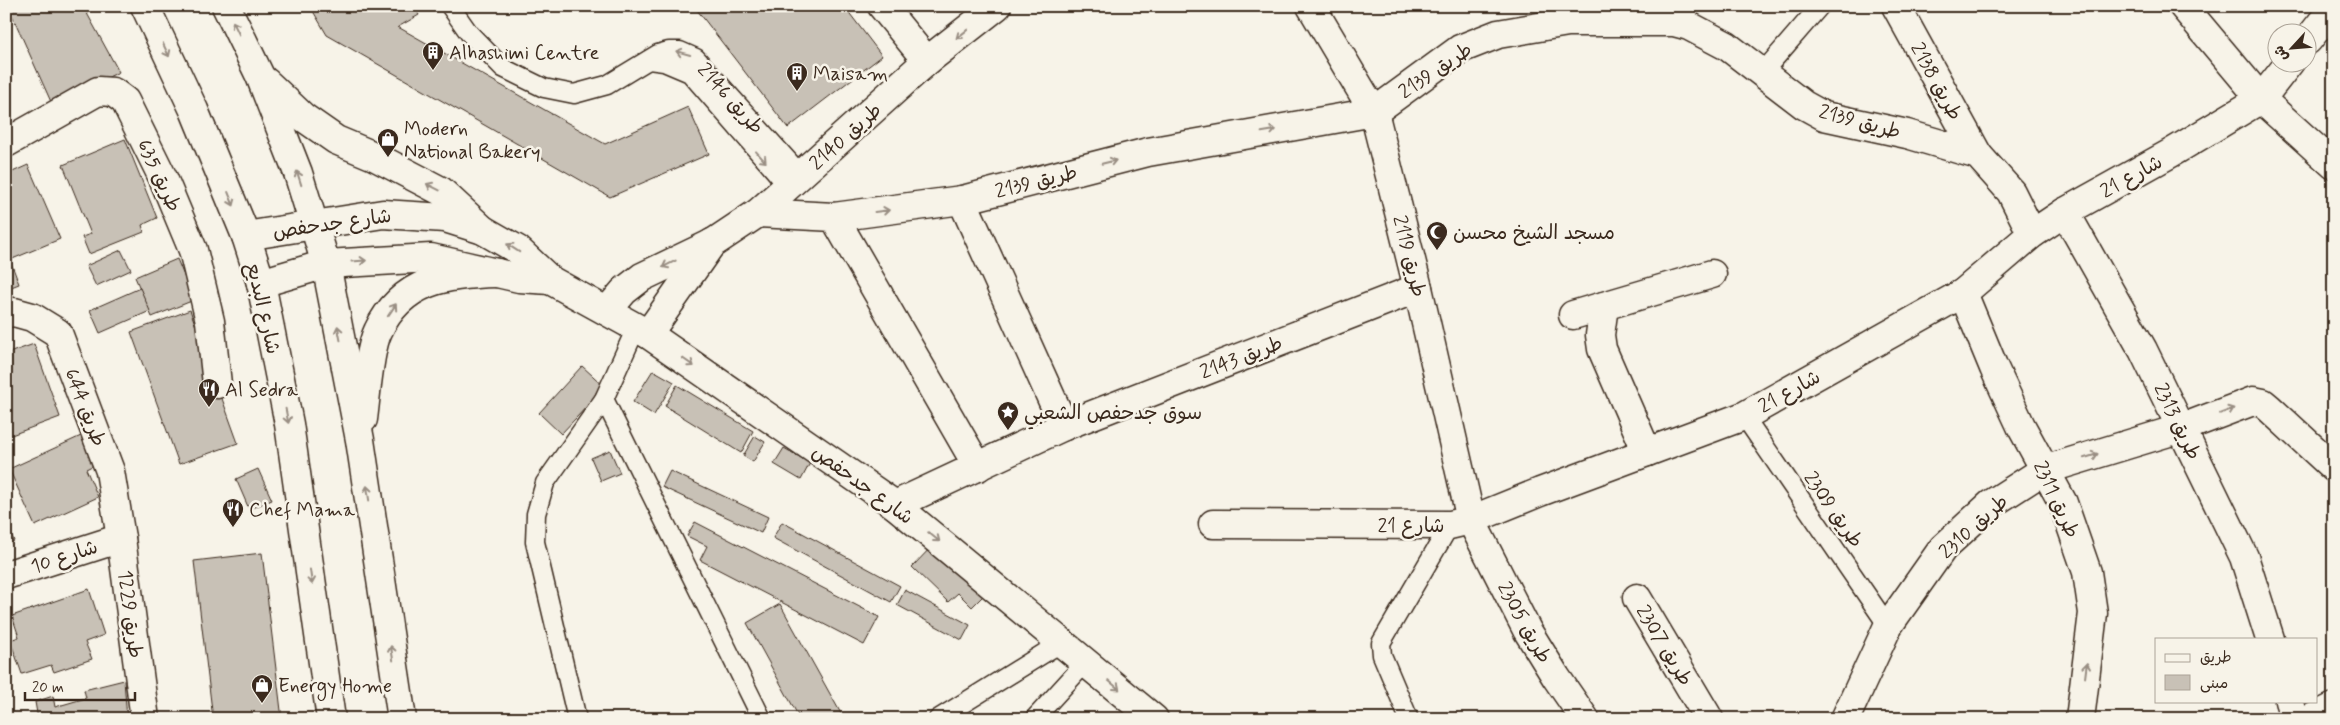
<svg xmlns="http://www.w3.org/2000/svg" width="2340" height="725" font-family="Mynerve,'Playpen Sans Arabic',sans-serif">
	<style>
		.building { fill: #c8c1b6; stroke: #3b2a1e }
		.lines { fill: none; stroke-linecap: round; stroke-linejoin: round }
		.lane-casing { stroke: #3b2a1e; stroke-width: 21 }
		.street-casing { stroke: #3b2a1e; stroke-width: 31 }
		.secondary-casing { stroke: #3b2a1e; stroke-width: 31 }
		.primary-casing { stroke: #3b2a1e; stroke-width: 31 }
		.lane { stroke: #f7f3e8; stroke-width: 18 }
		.street { stroke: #f7f3e8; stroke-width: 28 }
		.secondary { stroke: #f7f3e8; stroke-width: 28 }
		.primary { stroke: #f7f3e8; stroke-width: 28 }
		.oneway { stroke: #998e83 }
		.labels { text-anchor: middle; stroke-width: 5; stroke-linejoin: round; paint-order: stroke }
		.poi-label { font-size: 20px; fill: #3b2a1e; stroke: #f7f3e8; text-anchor: start }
		.street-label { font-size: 20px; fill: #3b2a1e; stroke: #f7f3e8 }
	</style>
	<rect width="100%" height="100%" fill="#f7f3e8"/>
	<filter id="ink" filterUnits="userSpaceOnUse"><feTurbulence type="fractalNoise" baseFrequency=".02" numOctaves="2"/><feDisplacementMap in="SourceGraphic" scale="10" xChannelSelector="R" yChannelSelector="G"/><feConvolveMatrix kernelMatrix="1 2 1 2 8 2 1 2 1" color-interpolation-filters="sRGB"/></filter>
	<g filter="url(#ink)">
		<g class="building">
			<polygon points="8,6 83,6 119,72 52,104"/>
			<polygon points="310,6 414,6 419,15 398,27 605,144 688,107 709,154 610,197 327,35"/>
			<polygon points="694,6 844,6 882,56 788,128"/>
			<polygon points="125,139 157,218 142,225 144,232 89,254 82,237 91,234 63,165"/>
			<polygon points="28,165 60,239 10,260 19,284 6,289 6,175"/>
			<polygon points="121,250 131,270 96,286 86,266"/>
			<polygon points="177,259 194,300 152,317 135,277"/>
			<polygon points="140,288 150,311 100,333 90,310"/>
			<polygon points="190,310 238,443 179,464 131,332"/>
			<polygon points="34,344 60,417 6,437 6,354"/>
			<polygon points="582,366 605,387 561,434 539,413"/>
			<polygon points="653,370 674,382 654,415 633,402"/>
			<polygon points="677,385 753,431 741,453 665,406"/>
			<polygon points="81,436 94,465 86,469 98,497 35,526 9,469"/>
			<polygon points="755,436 765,442 753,462 743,456"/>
			<polygon points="784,448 810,463 801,480 774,464"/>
			<polygon points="610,450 620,473 601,481 591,458"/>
			<polygon points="258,469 272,500 249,509 236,479"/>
			<polygon points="670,471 768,517 761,533 662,487"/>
			<polygon points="6,522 14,541 6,545"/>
			<polygon points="695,522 879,617 864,645 700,560 707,546 687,536"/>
			<polygon points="782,522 900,586 891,602 773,538"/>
			<polygon points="934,544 986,593 972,607 958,593 948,602 912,567"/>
			<polygon points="262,553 282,719 213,719 194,561"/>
			<polygon points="89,589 104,635 85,642 92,659 54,672 51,665 22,674 10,640 19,637 12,616"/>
			<polygon points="905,590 970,625 962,640 897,605"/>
			<polygon points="780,604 844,719 800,719 747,623"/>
			<polygon points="124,680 127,719 38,719 35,702 53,696 55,707 86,698 84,690"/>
		</g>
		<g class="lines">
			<g class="lane-casing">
				<g id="lane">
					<polyline points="450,6 469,33 503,68 544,88 574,94 607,85 658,54 669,51 680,51 696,58 801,175"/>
					<polyline points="1674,22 1692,6"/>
					<polyline points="649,60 664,62 690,73 788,186"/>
					<polyline points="1763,72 1820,6"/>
					<polyline points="604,399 762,719"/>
					<polyline points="1744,416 1888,626"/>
					<polyline points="577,719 535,542 536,514 545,483 604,399 636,328"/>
					<polyline points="938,719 1062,642"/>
					<polyline points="1034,719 1087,661"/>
					<polyline points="1409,719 1382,655 1381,643 1450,525"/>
				</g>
			</g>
			<g class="street-casing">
				<g id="street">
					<polyline points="882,6 927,61"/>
					<polyline points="1311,6 1374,112 1418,288 1471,520 1527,630 1556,677 1585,719"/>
					<polyline points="1896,6 1978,155"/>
					<polyline points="2183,6 2261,99 2334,165"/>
					<polyline points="2308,40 2334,7"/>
					<polyline points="6,143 98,91 113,92 125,101 163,178 193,250 210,321 217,384"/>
					<polyline points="962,200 1064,426"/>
					<polyline points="2065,212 2143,350 2244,557 2270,639"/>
					<polyline points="758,213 834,217 978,467"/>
					<polyline points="834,217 962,200 1148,152 1374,112 1460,49 1498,34 1568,22 1674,22 1689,26 1727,46 1804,105 1824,116 1907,134 1978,155 2011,192 2032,234"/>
					<polyline points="1963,293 1994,368 2021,426 2063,503 2087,572 2093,613 2080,719"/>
					<polyline points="1604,306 1600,335 1602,349 1647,452"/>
					<polyline points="607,311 624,291 642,277 713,243 758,213 927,61 997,6"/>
					<polyline points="6,313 14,312 32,317 58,333 110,471 121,538 145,719"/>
					<polyline points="1573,315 1712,274"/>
					<polyline points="648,334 712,243"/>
					<polyline points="895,505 1064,426 1418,288"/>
					<polyline points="1213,524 1450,525 1471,520 1540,492 1744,416 1963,293 2032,234 2065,212 2171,153 2261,99 2290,62"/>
					<polyline points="6,575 121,538"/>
					<polyline points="1637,598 1709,719"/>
					<polyline points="2289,701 2295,719"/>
					<polyline points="1845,719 1888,626 1943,548 1991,504 2044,470 2182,428 2253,401 2263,403 2269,408 2334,468"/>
					<polyline points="2310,719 2334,707"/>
				</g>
			</g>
			<g class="secondary-casing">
				<g id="secondary">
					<polyline points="246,236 383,214 445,218 483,230 518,250 550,280 648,334 895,505 1154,719"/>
					<polyline points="261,283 326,264 431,258 519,278 550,280"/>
				</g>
			</g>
			<g class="primary-casing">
				<g id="primary">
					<polyline points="145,6 194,110 246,236 261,283 289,424 331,719"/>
					<polyline points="226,6 260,76 298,173 326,264 360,440 402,719"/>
					<polyline points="266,82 303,117 336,140 374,156 441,191 483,230"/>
					<path d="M363 419C366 397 369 349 378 331 402 280 447 274 497 273"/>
				</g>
			</g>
			<use href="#lane" class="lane"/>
			<use href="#street" class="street"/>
			<use href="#secondary" class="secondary"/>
			<use href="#primary" class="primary"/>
		</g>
		<defs><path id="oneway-shaft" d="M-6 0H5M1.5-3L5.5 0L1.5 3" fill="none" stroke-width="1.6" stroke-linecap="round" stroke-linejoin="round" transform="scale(1.25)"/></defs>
		<g class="oneway">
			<use href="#oneway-shaft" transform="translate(236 28) rotate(-116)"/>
			<use href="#oneway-shaft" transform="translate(962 34) rotate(142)"/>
			<use href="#oneway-shaft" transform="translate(166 50) rotate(65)"/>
			<use href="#oneway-shaft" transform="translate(683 53) rotate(-165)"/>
			<use href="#oneway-shaft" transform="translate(1269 131) rotate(-10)"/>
			<use href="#oneway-shaft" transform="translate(761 157) rotate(48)"/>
			<use href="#oneway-shaft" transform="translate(1109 162) rotate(-14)"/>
			<use href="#oneway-shaft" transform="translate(299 178) rotate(-108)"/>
			<use href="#oneway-shaft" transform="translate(433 187) rotate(-153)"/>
			<use href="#oneway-shaft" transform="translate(231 199) rotate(68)"/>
			<use href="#oneway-shaft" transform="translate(882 211) rotate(-7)"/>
			<use href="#oneway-shaft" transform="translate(513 248) rotate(-147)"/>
			<use href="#oneway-shaft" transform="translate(359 261) rotate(-4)"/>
			<use href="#oneway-shaft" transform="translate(669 264) rotate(153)"/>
			<use href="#oneway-shaft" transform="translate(392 310) rotate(-56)"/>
			<use href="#oneway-shaft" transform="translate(339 333) rotate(-101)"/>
			<use href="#oneway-shaft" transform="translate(688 362) rotate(35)"/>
			<use href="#oneway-shaft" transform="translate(2227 411) rotate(-21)"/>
			<use href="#oneway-shaft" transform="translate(287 416) rotate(79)"/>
			<use href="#oneway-shaft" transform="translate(2091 456) rotate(-17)"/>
			<use href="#oneway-shaft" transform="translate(368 493) rotate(-99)"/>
			<use href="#oneway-shaft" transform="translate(934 537) rotate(39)"/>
			<use href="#oneway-shaft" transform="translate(311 577) rotate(82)"/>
			<use href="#oneway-shaft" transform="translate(392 653) rotate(-99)"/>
			<use href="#oneway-shaft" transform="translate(2086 670) rotate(-83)"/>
			<use href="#oneway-shaft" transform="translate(1114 685) rotate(40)"/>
		</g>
	</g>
	<defs>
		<g id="building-pin" transform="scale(1.125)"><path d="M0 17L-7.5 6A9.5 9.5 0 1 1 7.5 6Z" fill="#3b2a1e" stroke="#f7f3e8"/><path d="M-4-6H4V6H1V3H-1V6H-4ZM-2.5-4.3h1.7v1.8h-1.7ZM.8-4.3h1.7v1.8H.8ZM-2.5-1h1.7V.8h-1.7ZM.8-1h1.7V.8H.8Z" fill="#fff"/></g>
		<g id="shop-pin" transform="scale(1.125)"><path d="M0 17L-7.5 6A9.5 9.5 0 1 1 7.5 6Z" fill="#3b2a1e" stroke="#f7f3e8"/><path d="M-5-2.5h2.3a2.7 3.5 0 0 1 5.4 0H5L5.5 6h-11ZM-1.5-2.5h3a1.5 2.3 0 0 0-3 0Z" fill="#fff"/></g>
		<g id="mosque-pin" transform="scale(1.125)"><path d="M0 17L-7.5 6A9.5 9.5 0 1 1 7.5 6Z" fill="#3b2a1e" stroke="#f7f3e8"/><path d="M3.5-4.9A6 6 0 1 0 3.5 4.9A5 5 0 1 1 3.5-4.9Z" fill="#fff"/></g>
		<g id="restaurant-pin" transform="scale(1.125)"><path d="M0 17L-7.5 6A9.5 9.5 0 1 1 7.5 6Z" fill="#3b2a1e" stroke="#f7f3e8"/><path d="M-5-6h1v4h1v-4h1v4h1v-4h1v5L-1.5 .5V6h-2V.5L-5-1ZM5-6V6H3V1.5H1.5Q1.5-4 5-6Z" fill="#fff"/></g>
		<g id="sight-pin" transform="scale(1.125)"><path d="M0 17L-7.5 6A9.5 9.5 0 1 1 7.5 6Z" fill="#3b2a1e" stroke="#f7f3e8"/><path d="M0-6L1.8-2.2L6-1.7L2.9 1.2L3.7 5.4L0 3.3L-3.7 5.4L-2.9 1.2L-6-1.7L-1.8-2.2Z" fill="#fff"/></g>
	</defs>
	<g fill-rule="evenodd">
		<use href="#building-pin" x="433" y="52"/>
		<use href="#building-pin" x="797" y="73"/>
		<use href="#shop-pin" x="388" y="139"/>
		<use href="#mosque-pin" x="1437" y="232"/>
		<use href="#restaurant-pin" x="209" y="389"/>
		<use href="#sight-pin" x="1008" y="412"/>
		<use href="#restaurant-pin" x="233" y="509"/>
		<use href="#shop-pin" x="262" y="685"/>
	</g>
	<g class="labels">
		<g class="poi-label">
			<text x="449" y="59">Alhashimi Centre</text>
			<text x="813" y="80">Maisam</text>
			<text x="404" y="135">Modern<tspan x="404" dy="23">National Bakery</tspan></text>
			<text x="1453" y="239">مسجد الشيخ محسن</text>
			<text x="225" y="396">Al Sedra</text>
			<text x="1024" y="419">سوق جدحفص الشعبي</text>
			<text x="249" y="516">Chef Mama</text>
			<text x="278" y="692">Energy Home</text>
		</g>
		<g class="street-label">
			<text transform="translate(1435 70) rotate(-34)" y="7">طريق 2139</text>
			<text transform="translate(1937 81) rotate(61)" y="7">طريق 2138</text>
			<text transform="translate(731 98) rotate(48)" y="7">طريق 2146</text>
			<text transform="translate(1860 121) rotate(15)" y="7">طريق 2139</text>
			<text transform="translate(845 136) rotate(-42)" y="7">طريق 2140</text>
			<text transform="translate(160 175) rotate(65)" y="7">طريق 635</text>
			<text transform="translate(2131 176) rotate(-29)" y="7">شارع 21</text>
			<text transform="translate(1036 181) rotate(-14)" y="7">طريق 2139</text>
			<text transform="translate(332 223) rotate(-8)" y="7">شارع جدحفص</text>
			<text transform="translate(1410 256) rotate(76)" y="7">طريق 2119</text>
			<text transform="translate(264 308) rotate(77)" y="7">شارع البديع</text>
			<text transform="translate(1241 357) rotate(-21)" y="7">طريق 2143</text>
			<text transform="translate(1789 391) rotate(-29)" y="7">شارع 21</text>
			<text transform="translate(86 407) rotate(69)" y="7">طريق 644</text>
			<text transform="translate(2178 421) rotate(64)" y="7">طريق 2313</text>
			<text transform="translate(863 484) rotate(36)" y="7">شارع جدحفص</text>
			<text transform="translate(2057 499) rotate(65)" y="7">طريق 2311</text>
			<text transform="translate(1834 509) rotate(55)" y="7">طريق 2309</text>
			<text x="1411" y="532">شارع 21</text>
			<text transform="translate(1973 526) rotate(-42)" y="7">طريق 2310</text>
			<text transform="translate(64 556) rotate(-18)" y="7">شارع 10</text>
			<text transform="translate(131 614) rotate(83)" y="7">طريق 1229</text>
			<text transform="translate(1525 622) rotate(61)" y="7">طريق 2305</text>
			<text transform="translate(1665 645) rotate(59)" y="7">طريق 2307</text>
		</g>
	</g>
	<rect width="2340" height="725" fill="none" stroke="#f7f3e8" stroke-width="25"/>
	<rect x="12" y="12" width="2315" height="700" fill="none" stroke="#3b2a1e" stroke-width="2" filter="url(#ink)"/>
	<rect x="2155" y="638" width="162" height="65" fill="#f7f3e8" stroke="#aca397"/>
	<rect x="2165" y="654" width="25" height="8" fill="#f7f3e8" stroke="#aca397"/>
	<text x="2200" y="662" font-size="15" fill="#3b2a1e">طريق</text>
	<rect x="2165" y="675" width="25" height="15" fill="#c8c1b6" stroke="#aca397"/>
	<text x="2200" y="688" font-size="15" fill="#3b2a1e">مبنى</text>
	<g transform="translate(2292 48) rotate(244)"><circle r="24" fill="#f7f3e8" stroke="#aca397"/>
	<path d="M0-4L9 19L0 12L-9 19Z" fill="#3b2a1e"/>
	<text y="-8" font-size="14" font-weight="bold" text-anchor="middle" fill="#3b2a1e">ش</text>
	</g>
	<path d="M25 692v8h110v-8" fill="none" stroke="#3b2a1e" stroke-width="2.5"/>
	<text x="32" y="692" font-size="15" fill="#3b2a1e" stroke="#f7f3e8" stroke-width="4" paint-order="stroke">20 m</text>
</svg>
